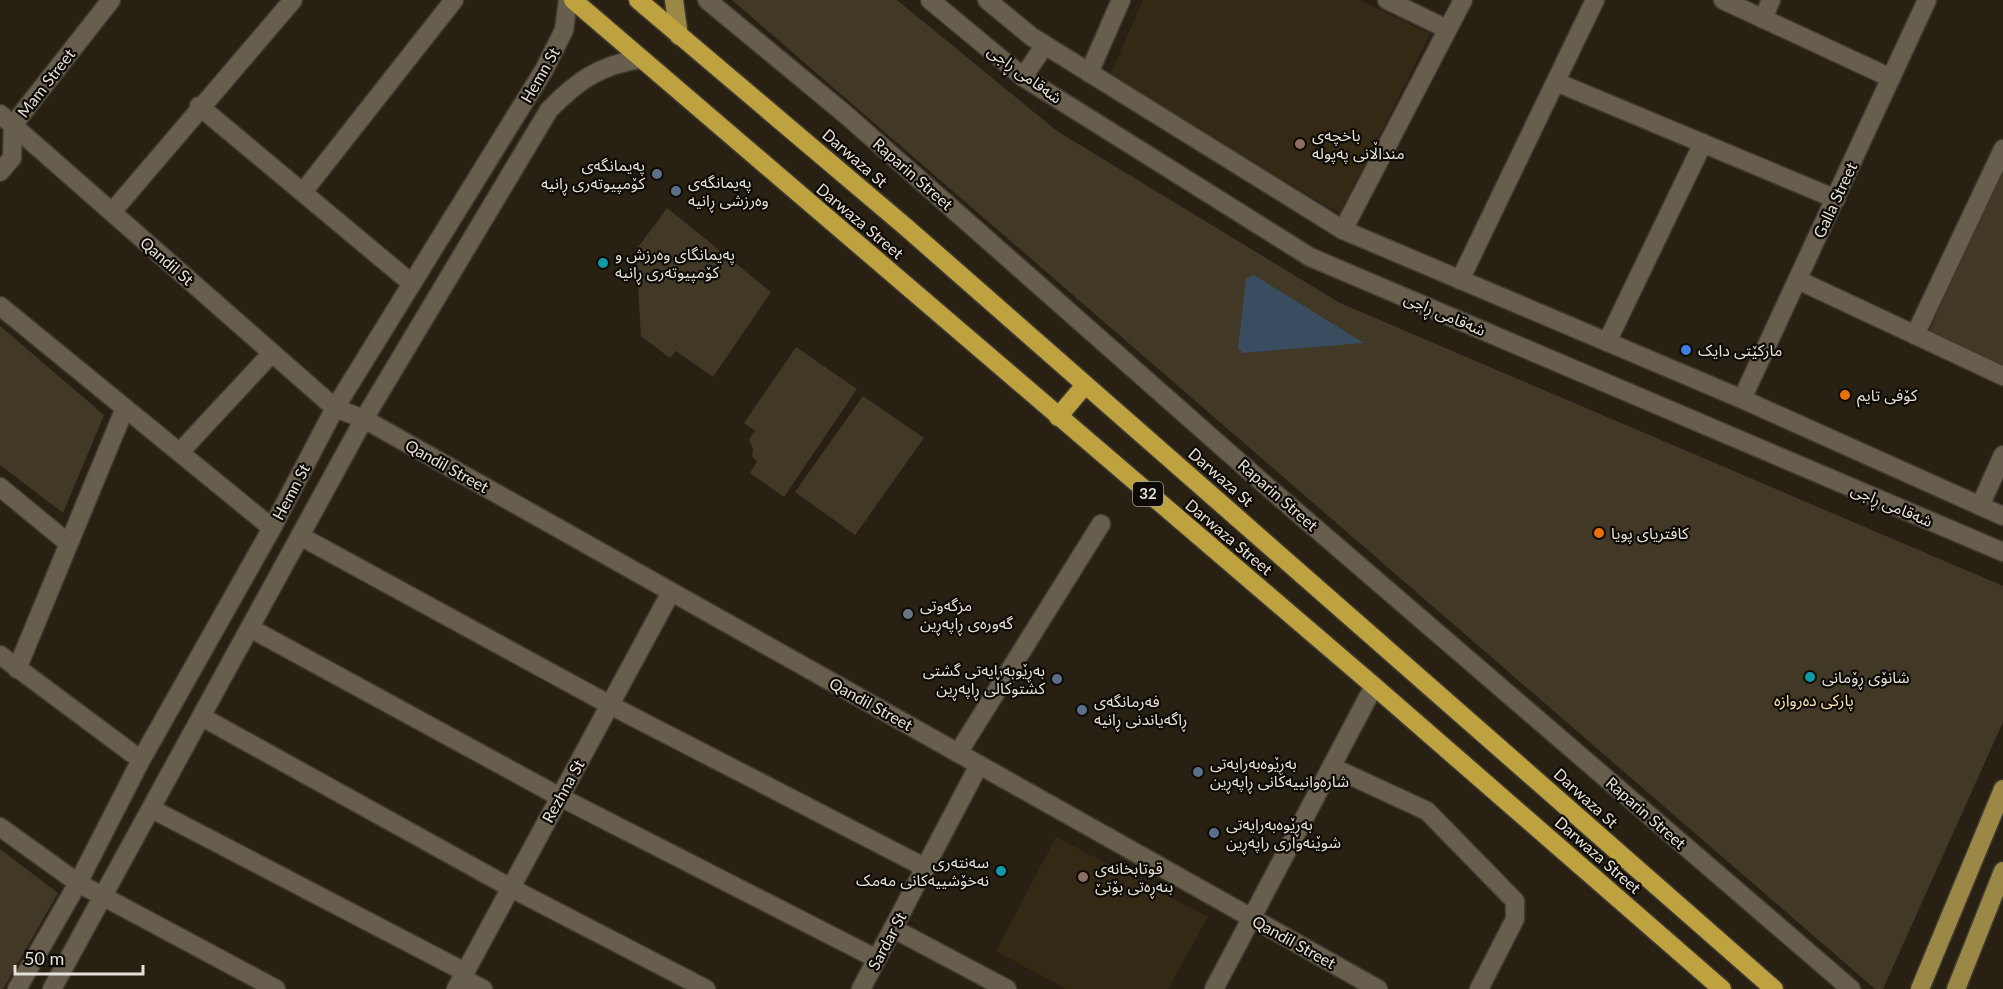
<svg xmlns="http://www.w3.org/2000/svg" width="2003" height="989" font-family="Lato,'Noto Sans Arabic',sans-serif">
	<style>
		.built { fill: #332914 }
		.green { fill: #413826 }
		.water { fill: #394c60 }
		.lines { fill: none; stroke-linecap: round; stroke-linejoin: round }
		.minor-casing { stroke: #403a30; stroke-width: 21 }
		.major-casing { stroke: #403a30; stroke-width: 21 }
		.highway-casing { stroke: #403a30; stroke-width: 21 }
		.minor { stroke: #675e4e; stroke-width: 18 }
		.major { stroke: #9b8746; stroke-width: 18 }
		.highway { stroke: #bea240; stroke-width: 18 }
		.education-dot { fill: #8d6e63; stroke: #0e0b06; stroke-width: 2 }
		.service-dot { fill: #5c6f8a; stroke: #0e0b06; stroke-width: 2 }
		.culture-dot { fill: #0f9aa8; stroke: #0e0b06; stroke-width: 2 }
		.shop-dot { fill: #3f7fe0; stroke: #0e0b06; stroke-width: 2 }
		.food-dot { fill: #e8710a; stroke: #0e0b06; stroke-width: 2 }
		.worship-dot { fill: #6b7280; stroke: #0e0b06; stroke-width: 2 }
		.labels { text-anchor: middle; stroke-width: 4.5; stroke-linejoin: round; paint-order: stroke }
		.shield { fill: #0e0b06; stroke: #a4a098; stroke-width: 1.5 }
		.shield-label { font-size: 15px; font-weight: bold; fill: #e5e0d7 }
		.street-label { font-size: 16px; fill: #e5e0d7; stroke: #0e0b06 }
		.poi-label { font-size: 16px; fill: #e5e0d7; stroke: #0e0b06; text-anchor: start }
		.park-label { font-size: 16px; fill: #fae1ae; stroke: #0e0b06 }
	</style>
	<rect width="100%" height="100%" fill="#282113"/>
	<g class="built">
		<polygon points="1143,0 1360,0 1430,34 1340,214 1110,75"/>
		<polygon points="1056,837 1208,917 1168,989 1066,989 996,951"/>
	</g>
	<g class="green">
		<polygon points="732,0 897,0 1057,131 1340,303 2003,586 2003,722 1883,989 1875,989"/>
		<polygon points="2003,163 2003,367 1929,332"/>
		<polygon points="667,208 771,292 713,377 676,351 670,358 641,336 636,250"/>
		<polygon points="0,326 104,415 63,513 0,465"/>
		<polygon points="796,347 857,389 784,497 750,473 757,462 752,456 753,449 749,439 755,431 744,423"/>
		<polygon points="863,396 924,438 855,535 795,492"/>
		<polygon points="0,849 58,893 3,989 0,989"/>
	</g>
	<polygon class="water" points="1254,275 1364,343 1243,353 1238,348 1246,279"/>
	<g class="lines">
		<g class="minor-casing">
			<g id="minor">
				<polyline points="707,0 845,114 1263,483 1851,989"/>
				<polyline points="930,0 1023,77 1310,257 2003,552"/>
				<polyline points="987,0 1032,37 1343,230 1742,399 2003,516"/>
				<polyline points="1387,0 1447,29"/>
				<polyline points="1723,0 1891,78"/>
				<polyline points="1763,19 1771,0"/>
				<polyline points="1089,73 1121,0"/>
				<polyline points="1023,77 1045,45"/>
				<polyline points="1556,82 1836,199"/>
				<polyline points="199,106 410,282"/>
				<polyline points="0,114 335,408 364,419 1378,989"/>
				<polyline points="0,172 12,158 13,125 111,0"/>
				<polyline points="303,192 454,0"/>
				<polyline points="112,212 293,0"/>
				<polyline points="1343,230 1463,0"/>
				<polyline points="1460,280 1595,0"/>
				<polyline points="1798,280 2003,376"/>
				<polyline points="0,306 272,528"/>
				<polyline points="1915,335 2003,149"/>
				<polyline points="1607,342 1703,143"/>
				<polyline points="1742,399 1927,0"/>
				<polyline points="180,452 272,353"/>
				<polyline points="0,487 68,543"/>
				<polyline points="1980,506 2003,455"/>
				<polyline points="300,536 610,705 926,868"/>
				<polyline points="250,628 560,797 877,959"/>
				<polyline points="0,655 141,760"/>
				<polyline points="17,669 125,408"/>
				<polyline points="202,717 511,888 706,989"/>
				<polyline points="958,753 1101,524"/>
				<polyline points="1332,767 1427,811 1515,901 1515,919 1479,989"/>
				<polyline points="152,809 465,972"/>
				<polyline points="0,827 78,883 276,989"/>
				<polyline points="894,929 1007,989"/>
				<polyline points="462,978 483,989"/>
				<polyline points="17,989 78,883 141,760 272,528 335,408 544,70 564,30 568,0"/>
				<path d="M52 989 364 419 549 110C577 81 600 65 640 59"/>
				<polyline points="456,989 671,592"/>
				<polyline points="861,989 979,765"/>
				<polyline points="1214,989 1374,686"/>
			</g>
		</g>
		<g class="major-casing">
			<g id="major">
				<polyline points="674,0 679,36"/>
				<polyline points="1920,989 2003,789"/>
				<polyline points="1956,989 2003,871"/>
			</g>
		</g>
		<g class="highway-casing">
			<g id="highway">
				<polyline points="573,0 1374,686 1722,989"/>
				<polyline points="638,0 907,228 1774,989"/>
				<polyline points="1058,417 1085,385"/>
			</g>
		</g>
		<use href="#minor" class="minor"/>
		<use href="#major" class="major"/>
		<use href="#highway" class="highway"/>
	</g>
	<g class="education-dot">
		<circle cx="1300" cy="144" r="6"/>
		<circle cx="1083" cy="877" r="6"/>
	</g>
	<g class="service-dot">
		<circle cx="657" cy="174" r="6"/>
		<circle cx="676" cy="191" r="6"/>
		<circle cx="1057" cy="679" r="6"/>
		<circle cx="1082" cy="710" r="6"/>
		<circle cx="1198" cy="772" r="6"/>
		<circle cx="1214" cy="833" r="6"/>
	</g>
	<g class="culture-dot">
		<circle cx="603" cy="263" r="6"/>
		<circle cx="1810" cy="677" r="6"/>
		<circle cx="1001" cy="871" r="6"/>
	</g>
	<circle class="shop-dot" cx="1686" cy="350" r="6"/>
	<g class="food-dot">
		<circle cx="1845" cy="395" r="6"/>
		<circle cx="1599" cy="533" r="6"/>
	</g>
	<circle class="worship-dot" cx="908" cy="614" r="6"/>
	<g class="labels">
		<rect class="shield" x="1133" y="482" width="30" height="24" rx="4.5"/>
		<g class="shield-label">
			<text x="1148" y="499">32</text>
		</g>
		<g class="street-label">
			<text transform="translate(1025 74) rotate(36)" y="6">شەقامی ڕاجی</text>
			<text transform="translate(540 75) rotate(-60)" y="6">Hemn St</text>
			<text transform="translate(46 83) rotate(-52)" y="6">Mam Street</text>
			<text transform="translate(855 158) rotate(41)" y="6">Darwaza St</text>
			<text transform="translate(913 174) rotate(41)" y="6">Raparin Street</text>
			<text transform="translate(1835 200) rotate(-65)" y="6">Galla Street</text>
			<text transform="translate(860 221) rotate(40)" y="6">Darwaza Street</text>
			<text transform="translate(167 261) rotate(41)" y="6">Qandil St</text>
			<text transform="translate(1445 314) rotate(23)" y="6">شەقامی ڕاجی</text>
			<text transform="translate(447 466) rotate(29)" y="6">Qandil Street</text>
			<text transform="translate(1221 477) rotate(41)" y="6">Darwaza St</text>
			<text transform="translate(291 492) rotate(-62)" y="6">Hemn St</text>
			<text transform="translate(1278 495) rotate(41)" y="6">Raparin Street</text>
			<text transform="translate(1892 505) rotate(23)" y="6">شەقامی ڕاجی</text>
			<text transform="translate(1229 537) rotate(40)" y="6">Darwaza Street</text>
			<text transform="translate(871 704) rotate(29)" y="6">Qandil Street</text>
			<text transform="translate(563 791) rotate(-61)" y="6">Rezhna St</text>
			<text transform="translate(1586 798) rotate(42)" y="6">Darwaza St</text>
			<text transform="translate(1646 813) rotate(41)" y="6">Raparin Street</text>
			<text transform="translate(1598 855) rotate(41)" y="6">Darwaza Street</text>
			<text transform="translate(887 941) rotate(-62)" y="6">Sardar St</text>
			<text transform="translate(1294 942) rotate(29)" y="6">Qandil Street</text>
		</g>
		<g class="poi-label">
			<text x="1312" y="141">باخچەی<tspan x="1312" dy="18">منداڵانی پەپولە</tspan></text>
			<text x="645" y="171" text-anchor="end">پەیمانگەی<tspan x="645" dy="18">کۆمپیوتەری ڕانیە</tspan></text>
			<text x="688" y="188">پەیمانگەی<tspan x="688" dy="18">وەرزشی ڕانیە</tspan></text>
			<text x="615" y="260">پەیمانگای وەرزش و<tspan x="615" dy="18">کۆمپیوتەری ڕانیە</tspan></text>
			<text x="1698" y="356">مارکێتی دایک</text>
			<text x="1857" y="401">کۆفی تایم</text>
			<text x="1611" y="539">کافتریای پویا</text>
			<text x="920" y="611">مزگەوتی<tspan x="920" dy="18">گەورەی ڕاپەڕین</tspan></text>
			<text x="1045" y="676" text-anchor="end">بەڕێوبەرایەتی گشتی<tspan x="1045" dy="18">کشتوکاڵی ڕاپەڕین</tspan></text>
			<text x="1822" y="683">شانۆی ڕۆمانی</text>
			<text x="1094" y="707">فەرمانگەی<tspan x="1094" dy="18">ڕاگەیاندنی ڕانیە</tspan></text>
			<text x="1210" y="769">بەڕێوەبەرایەتی<tspan x="1210" dy="18">شارەوانییەکانی ڕاپەڕین</tspan></text>
			<text x="1226" y="830">بەڕێوەبەرایەتی<tspan x="1226" dy="18">شوێنەواری راپەڕین</tspan></text>
			<text x="989" y="868" text-anchor="end">سەنتەری<tspan x="989" dy="18">نەخۆشییەکانی مەمک</tspan></text>
			<text x="1095" y="874">قوتابخانەی<tspan x="1095" dy="18">بنەڕەتی بۆتێ</tspan></text>
		</g>
		<g class="park-label">
			<text x="1814" y="706">پارکی دەروازە</text>
		</g>
	</g>
	<path d="M15 965v9h128v-9" fill="none" stroke="#e5e0d7" stroke-width="3"/>
	<text x="24" y="965" font-size="18" fill="#e5e0d7" stroke="#0e0b06" stroke-width="4.5" paint-order="stroke">50 m</text>
</svg>
